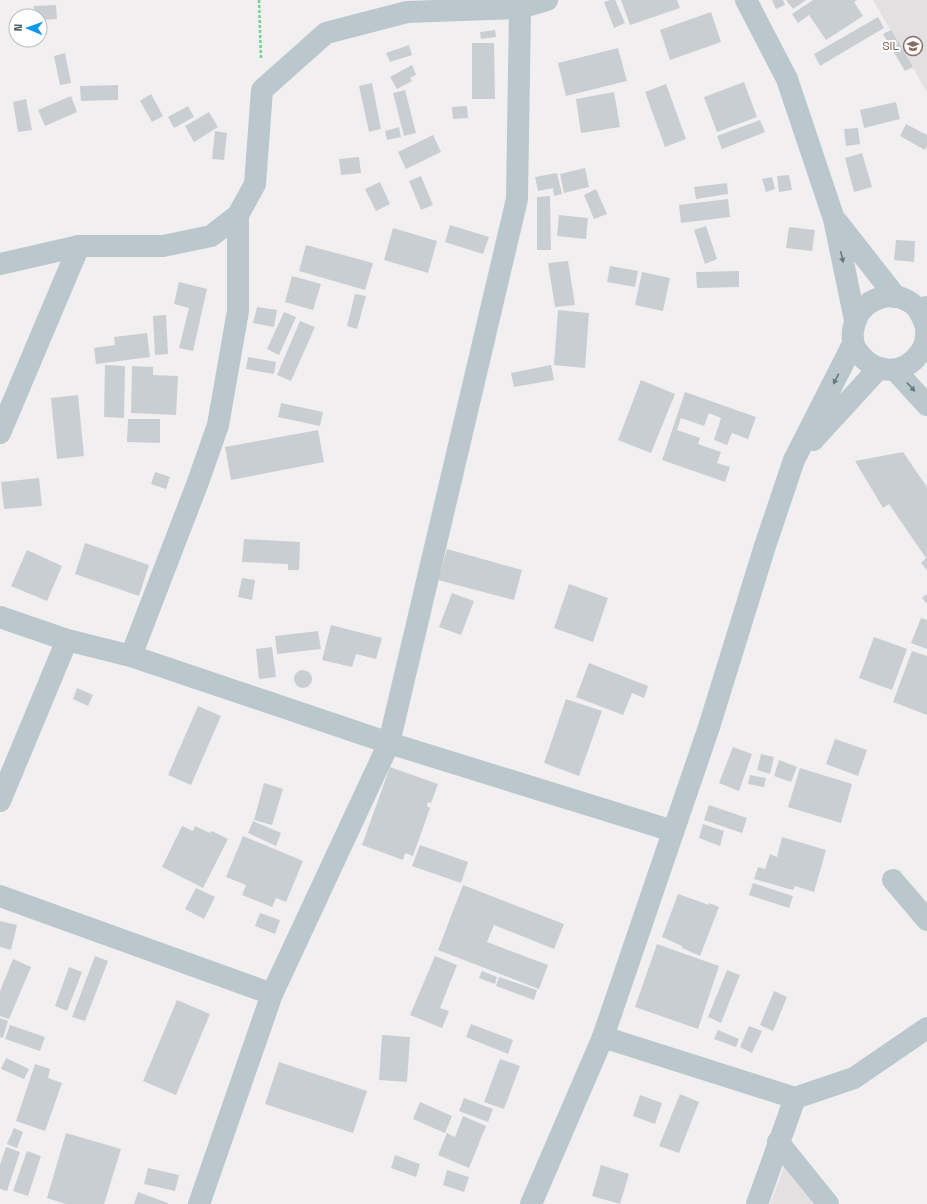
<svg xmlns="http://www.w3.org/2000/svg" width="927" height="1204" font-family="'Space Grotesk',sans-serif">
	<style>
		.education { fill: #e3e0e2 }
		.building { fill: #c9ced3 }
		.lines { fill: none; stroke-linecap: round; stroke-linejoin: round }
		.path { stroke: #70d391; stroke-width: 2.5; stroke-dasharray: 3 2; stroke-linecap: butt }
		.minor { stroke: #bac7cd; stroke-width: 22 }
		.oneway { fill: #697980 }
		.labels { text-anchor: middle; stroke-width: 4; stroke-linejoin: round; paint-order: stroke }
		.education-label { font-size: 12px; fill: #785e54; stroke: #fff; text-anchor: end }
	</style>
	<rect width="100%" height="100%" fill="#f2eff0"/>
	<g class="education">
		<polygon points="873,0 927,0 927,92"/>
		<polygon points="784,1167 813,1204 770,1204"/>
	</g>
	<g class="building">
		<polygon points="610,0 615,0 625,23 614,28 604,2"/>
		<polygon points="621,0 677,0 680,8 630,25"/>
		<polygon points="772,0 783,0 785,5 776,9"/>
		<polygon points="786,0 806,0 793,9"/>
		<polygon points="813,0 857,0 854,2 863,16 826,40 809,15 798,23 792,14"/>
		<polygon points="56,5 57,19 40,20 40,16 34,16 34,6"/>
		<polygon points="711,12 721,42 670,60 660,30"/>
		<polygon points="878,17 884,28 820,66 814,54"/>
		<polygon points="495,30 496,37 481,39 480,32"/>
		<polygon points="891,30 913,67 905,71 883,34"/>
		<polygon points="472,43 494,43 495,99 472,99"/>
		<polygon points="409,45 412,55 390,62 386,53"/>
		<polygon points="618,48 627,81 566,96 558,63"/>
		<polygon points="65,53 71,83 60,85 54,56"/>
		<polygon points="412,65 416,75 410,78 412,81 397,89 390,77"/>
		<polygon points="744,82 757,117 717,132 704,97"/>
		<polygon points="372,83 381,129 369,132 359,86"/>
		<polygon points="666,84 686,139 665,147 645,92"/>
		<polygon points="118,85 118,100 81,101 80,86"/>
		<polygon points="405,90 416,133 404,136 393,93"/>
		<polygon points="614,92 620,127 581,133 576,99"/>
		<polygon points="151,94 163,116 152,122 140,101"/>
		<polygon points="71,96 77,112 45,126 38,110"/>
		<polygon points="26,99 32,130 18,132 13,102"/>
		<polygon points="896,102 900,119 864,128 860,110"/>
		<polygon points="188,106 194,117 174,128 168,117"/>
		<polygon points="467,106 468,118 453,119 452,107"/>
		<polygon points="209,112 218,127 194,142 185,126"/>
		<polygon points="760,120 765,132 722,149 717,136"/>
		<polygon points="906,124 927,135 927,146 925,150 900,136"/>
		<polygon points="399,127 401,137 387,140 385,131"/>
		<polygon points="858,128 860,144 846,146 844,129"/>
		<polygon points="215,131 227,133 224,160 212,159"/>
		<polygon points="433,135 441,152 406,169 398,152"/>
		<polygon points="862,153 872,187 854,192 845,158"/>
		<polygon points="359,157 361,173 341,175 339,159"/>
		<polygon points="585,168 589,187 564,193 560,174"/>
		<polygon points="557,173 562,194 554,196 553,188 538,191 535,177"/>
		<polygon points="789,175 792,190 779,192 777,176"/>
		<polygon points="421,176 433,205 421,210 409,181"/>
		<polygon points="772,177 775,189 766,192 762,179"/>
		<polygon points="380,182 390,204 376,211 365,189"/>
		<polygon points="727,183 728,194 696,199 694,187"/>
		<polygon points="596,189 607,214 594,219 584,195"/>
		<polygon points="550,196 551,250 537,250 537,197"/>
		<polygon points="728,199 730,217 681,223 679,205"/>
		<polygon points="559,215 588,218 586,239 557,236"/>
		<polygon points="450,225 489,237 483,254 445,242"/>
		<polygon points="706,226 717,259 705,264 694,230"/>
		<polygon points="789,227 815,230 812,251 786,248"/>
		<polygon points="393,228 437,241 428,273 384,260"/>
		<polygon points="896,240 915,241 914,262 894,260"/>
		<polygon points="306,245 373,263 365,290 299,271"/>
		<polygon points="568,261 575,305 555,307 548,263"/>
		<polygon points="610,266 638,271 635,287 607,282"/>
		<polygon points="739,271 739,287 697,288 696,272"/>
		<polygon points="642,272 670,278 663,311 635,305"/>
		<polygon points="292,276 321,284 313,310 285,302"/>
		<polygon points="179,282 207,289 193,351 179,348 189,308 174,304"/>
		<polygon points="355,294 366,296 357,329 347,326"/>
		<polygon points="257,307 277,310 274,327 253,323"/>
		<polygon points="558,310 589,313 585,368 554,365"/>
		<polygon points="284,312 296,317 279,355 267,349"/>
		<polygon points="166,315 168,354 155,355 153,316"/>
		<polygon points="300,321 315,327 291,381 277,375"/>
		<polygon points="147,333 150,357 96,364 94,348 115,345 114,337"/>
		<polygon points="248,357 276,362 274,374 246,369"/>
		<polygon points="105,365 125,366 124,418 104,417"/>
		<polygon points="551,365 554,380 514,387 511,373"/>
		<polygon points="132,366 153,367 153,375 178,376 176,415 131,413"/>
		<polygon points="641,380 675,394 651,453 618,440"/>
		<polygon points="685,392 756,417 748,439 732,433 727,445 714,440 721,418 709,413 704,426 681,418 677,430 700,438 698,444 721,452 717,463 730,467 725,482 662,460"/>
		<polygon points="78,395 84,456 57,459 51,398"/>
		<polygon points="281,403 323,412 320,426 278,417"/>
		<polygon points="128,419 160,419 160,443 127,442"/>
		<polygon points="318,430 324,462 231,480 225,447"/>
		<polygon points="903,452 927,487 927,570 921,563 926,558 889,504 883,508 855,461"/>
		<polygon points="155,472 170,477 166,489 151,484"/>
		<polygon points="39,478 42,506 4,509 1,482"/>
		<polygon points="244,539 300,542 299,570 288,570 288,564 242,562"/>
		<polygon points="85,543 149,565 139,596 75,574"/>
		<polygon points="447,549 522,570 514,600 438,580"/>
		<polygon points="27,550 62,566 47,601 11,586"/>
		<polygon points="242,578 255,580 252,600 238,597"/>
		<polygon points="569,584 608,598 593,642 554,628"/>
		<polygon points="452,593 474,601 461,635 439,627"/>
		<polygon points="927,594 927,604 922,598"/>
		<polygon points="921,618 927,620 927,649 911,643"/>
		<polygon points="331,625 382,638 376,659 356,654 352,667 322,660"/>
		<polygon points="318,631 321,649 277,654 275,636"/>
		<polygon points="874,637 907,649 892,690 859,678"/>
		<polygon points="272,647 276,677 259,679 256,649"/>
		<polygon points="912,651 927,656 927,715 893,702"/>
		<polygon points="589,663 648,686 644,698 632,693 623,715 576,697"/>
		<circle cx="303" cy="679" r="9"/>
		<polygon points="77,688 93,695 88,706 73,699"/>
		<polygon points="566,699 602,711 579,776 544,763"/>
		<polygon points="198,706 221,716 191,785 168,775"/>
		<polygon points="835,739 867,750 858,776 826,764"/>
		<polygon points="733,747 752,754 739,791 719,783"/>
		<polygon points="761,754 774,757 770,774 757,770"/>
		<polygon points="779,760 797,767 791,782 774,776"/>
		<polygon points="390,767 438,784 431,803 428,802 427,806 430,808 413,856 405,853 403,860 362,845"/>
		<polygon points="800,768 852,784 841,823 788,807"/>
		<polygon points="750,775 766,778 764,787 748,784"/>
		<polygon points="264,783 283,789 272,825 254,820"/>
		<polygon points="709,805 747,818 742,833 704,820"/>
		<polygon points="253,821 281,833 276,846 248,833"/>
		<polygon points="703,824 724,831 720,846 699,838"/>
		<polygon points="182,826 193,831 195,826 210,833 212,831 228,839 203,888 162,867"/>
		<polygon points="243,836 303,861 286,902 276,898 272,907 242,895 246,885 226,877"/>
		<polygon points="782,837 826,850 814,892 795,886 793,890 754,879 758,867 765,869 770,854 777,857"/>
		<polygon points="420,845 468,862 461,883 412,866"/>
		<polygon points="753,883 793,896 789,908 749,895"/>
		<polygon points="463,885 564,924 554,949 494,925 487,942 548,965 539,989 438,950"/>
		<polygon points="196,888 215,897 204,919 185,909"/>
		<polygon points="678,894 709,905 709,903 719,907 700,956 682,948 682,946 662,937"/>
		<polygon points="260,913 280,920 275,934 255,926"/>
		<polygon points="0,921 17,925 11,950 0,947"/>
		<polygon points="657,944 719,966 698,1029 635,1007"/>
		<polygon points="95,956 108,961 85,1021 72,1017"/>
		<polygon points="435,956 457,965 440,1008 449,1011 442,1028 410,1015"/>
		<polygon points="13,959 31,967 9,1019 0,1016 0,991"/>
		<polygon points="69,967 82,972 67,1011 55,1006"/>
		<polygon points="727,970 740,975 721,1023 708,1017"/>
		<polygon points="482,971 497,977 495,984 479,978"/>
		<polygon points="499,977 537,990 534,1000 496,986"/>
		<polygon points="774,991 787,997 773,1031 760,1025"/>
		<polygon points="177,1000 210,1014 176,1095 143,1081"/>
		<polygon points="0,1018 8,1021 3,1038 0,1037"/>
		<polygon points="471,1024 513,1040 508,1054 466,1037"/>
		<polygon points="10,1025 45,1037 40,1051 5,1039"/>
		<polygon points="749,1026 762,1031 752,1053 740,1047"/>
		<polygon points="718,1030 739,1039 736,1047 714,1039"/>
		<polygon points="382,1035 410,1037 407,1082 379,1080"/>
		<polygon points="6,1058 29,1069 24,1079 1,1069"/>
		<polygon points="500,1059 520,1066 504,1109 484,1102"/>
		<polygon points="279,1062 367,1091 353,1133 265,1104"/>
		<polygon points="35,1064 50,1069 48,1078 62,1083 45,1131 16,1121"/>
		<polygon points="680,1094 699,1102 679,1153 659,1146"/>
		<polygon points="640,1095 662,1103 655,1124 633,1116"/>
		<polygon points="464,1098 493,1109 488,1122 459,1111"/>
		<polygon points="420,1102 452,1116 445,1133 413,1119"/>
		<polygon points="463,1116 486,1126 469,1168 438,1155 447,1133 455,1137"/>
		<polygon points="14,1128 23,1132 17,1148 7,1144"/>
		<polygon points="66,1133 121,1149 104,1204 66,1204 47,1198"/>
		<polygon points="6,1147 20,1152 7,1191 0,1189 0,1165"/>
		<polygon points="27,1151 41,1156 28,1196 13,1191"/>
		<polygon points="395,1155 420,1164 416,1177 391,1168"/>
		<polygon points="601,1165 629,1174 620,1204 592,1196"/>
		<polygon points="148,1168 179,1175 175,1191 144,1184"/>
		<polygon points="447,1170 469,1177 464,1192 443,1185"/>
		<polygon points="138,1192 168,1203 168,1204 134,1204"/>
	</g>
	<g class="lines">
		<polyline class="path" points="259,0 261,60"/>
		<g class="minor">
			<polyline points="746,0 787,79 834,219 855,320"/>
			<polyline points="838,223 896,297"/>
			<polyline points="0,264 79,246 163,246 211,236 238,215"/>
			<path d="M918 309C921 315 925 321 926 328 927 337 925 347 919 354 901 378 871 373 856 349 850 339 853 325 858 315 868 298 891 291 908 301 912 303 915 306 918 309L927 307"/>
			<polyline points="895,370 927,405"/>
			<polyline points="0,433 79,246"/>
			<polyline points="813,440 879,368"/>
			<polyline points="0,617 67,640 131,656 389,743 673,831"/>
			<polyline points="131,656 198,482 218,425 238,311 238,215 255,184 262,90 326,33 407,12 520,8 547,0"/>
			<polyline points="0,801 67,640"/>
			<polyline points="893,880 927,920"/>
			<polyline points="0,896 272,994"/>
			<polyline points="603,1037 795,1098 854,1078 927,1028"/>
			<polyline points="778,1142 828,1204"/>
			<polyline points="199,1204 272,994 389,743 517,199 520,8"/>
			<polyline points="531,1204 603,1037 709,727 765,546 794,460 853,344"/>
			<polyline points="757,1204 795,1098"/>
		</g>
	</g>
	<defs><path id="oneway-solid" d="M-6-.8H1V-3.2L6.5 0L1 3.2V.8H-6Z"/></defs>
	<g class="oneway">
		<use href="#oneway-solid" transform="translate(842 257) rotate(78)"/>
		<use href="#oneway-solid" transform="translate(836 379) rotate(117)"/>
		<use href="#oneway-solid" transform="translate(911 387) rotate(47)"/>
	</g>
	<defs>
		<g id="university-ring" transform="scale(1)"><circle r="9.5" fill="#fff" stroke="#8d6e63" stroke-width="1.5"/><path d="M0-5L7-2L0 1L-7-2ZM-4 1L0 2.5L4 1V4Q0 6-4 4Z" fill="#8d6e63"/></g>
	</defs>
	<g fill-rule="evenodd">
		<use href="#university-ring" x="913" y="46"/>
	</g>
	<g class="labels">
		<g class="education-label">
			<text x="899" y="50">SIL</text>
		</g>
	</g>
	<g transform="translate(28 28) rotate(272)"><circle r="19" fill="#ffffff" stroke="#b5bcbf"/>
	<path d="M0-3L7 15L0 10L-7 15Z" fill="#0b99f0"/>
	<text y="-6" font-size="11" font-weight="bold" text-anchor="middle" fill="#46575f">N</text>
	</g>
</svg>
